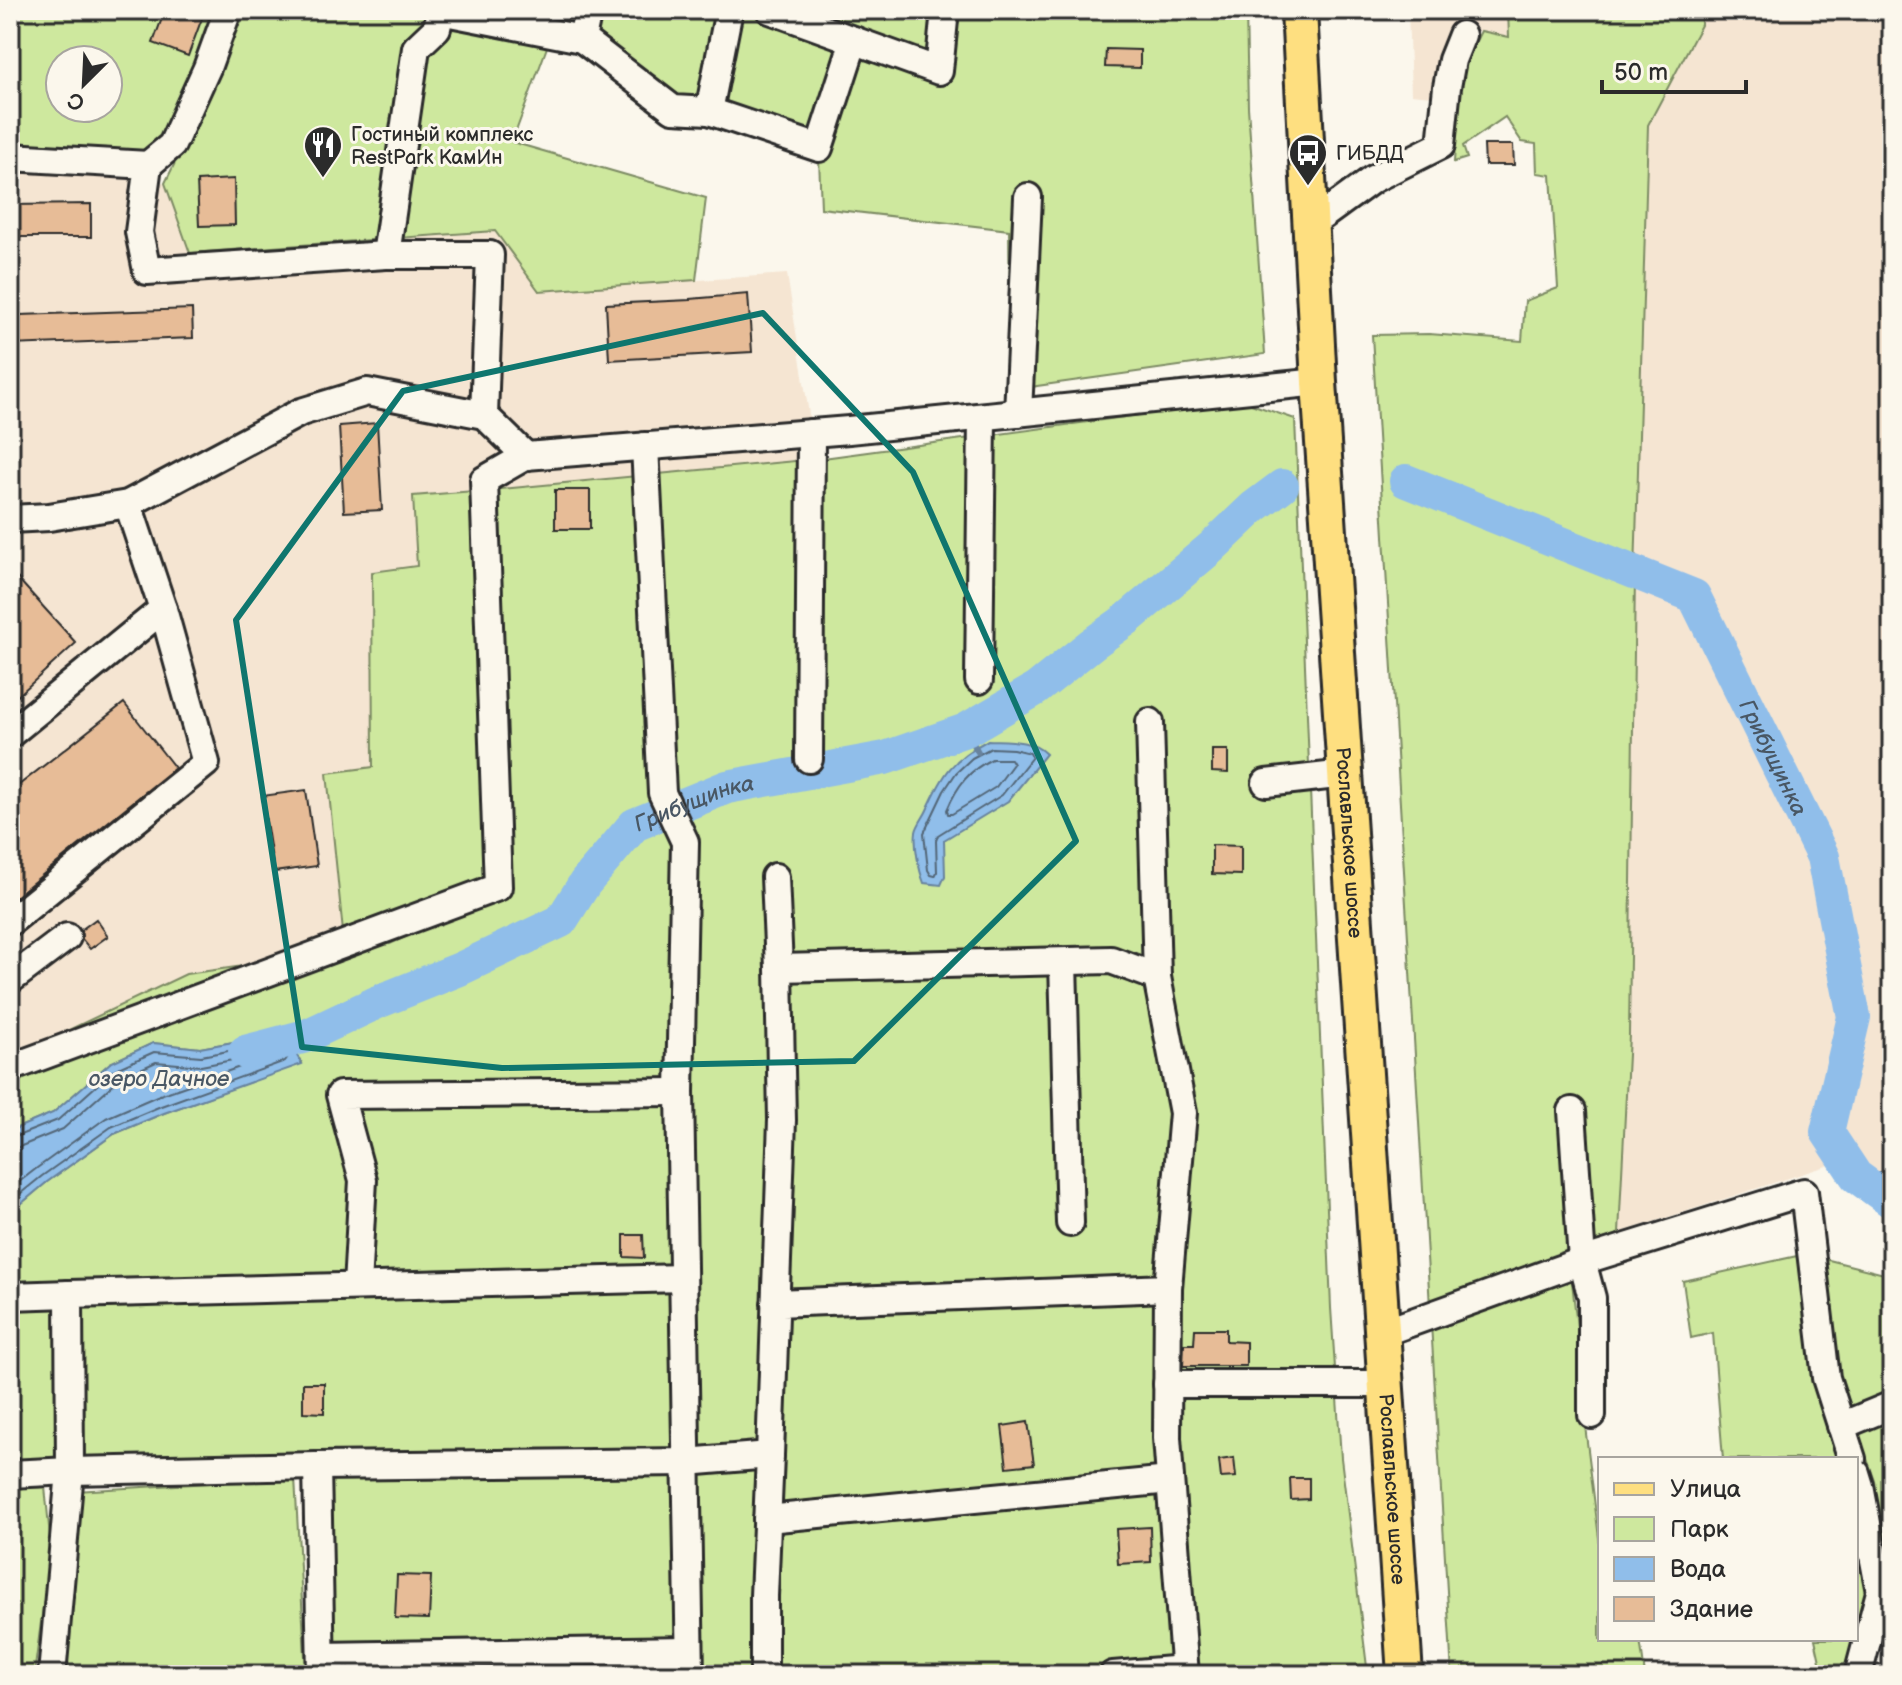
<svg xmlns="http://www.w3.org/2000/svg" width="1902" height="1685" font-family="'Balsamiq Sans',sans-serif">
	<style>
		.built { fill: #f5e5d2 }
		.green { fill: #cee89e; stroke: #7c8a64; stroke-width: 2; fill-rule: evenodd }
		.water { fill: #90beea; stroke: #68839e; stroke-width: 2 }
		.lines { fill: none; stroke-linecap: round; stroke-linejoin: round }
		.shore { stroke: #536677; stroke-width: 2 }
		.stream { stroke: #68839e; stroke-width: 6 }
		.river { stroke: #90beea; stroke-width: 34 }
		.building { fill: #e7bc97; stroke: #2b2b2b; stroke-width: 2 }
		.minor-casing { stroke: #2b2b2b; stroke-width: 32 }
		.major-casing { stroke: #2b2b2b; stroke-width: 40 }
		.minor { stroke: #fbf7ec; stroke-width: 26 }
		.major { stroke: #fedf80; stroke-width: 34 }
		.marked { fill: none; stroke: #0f766e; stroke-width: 6; stroke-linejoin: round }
		.labels { text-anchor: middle; stroke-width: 6; stroke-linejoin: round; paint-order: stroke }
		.poi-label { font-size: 20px; fill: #2b2b2b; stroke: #fbf7ec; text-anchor: start }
		.street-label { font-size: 20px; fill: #2b2b2b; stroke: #fbf7ec }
		.water-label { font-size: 22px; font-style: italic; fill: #495764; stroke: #fbf7ec }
	</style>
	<rect width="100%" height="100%" fill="#fbf7ec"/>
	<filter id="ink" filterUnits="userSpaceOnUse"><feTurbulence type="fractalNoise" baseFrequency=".0125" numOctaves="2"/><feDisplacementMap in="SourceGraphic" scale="16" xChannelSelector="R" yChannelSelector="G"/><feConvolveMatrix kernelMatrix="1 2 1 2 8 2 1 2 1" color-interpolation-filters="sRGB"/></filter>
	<g filter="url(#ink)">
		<g class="built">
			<polygon points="1408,10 1508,10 1509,37 1454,26 1442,97 1411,94"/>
			<polygon points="1701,10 1892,10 1892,1192 1842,1161 1619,1233 1629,1035 1635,574 1648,125 1701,25"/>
			<polygon points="10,151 78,158 165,183 190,253 495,231 540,291 787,274 816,459 491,490 417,566 373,572 373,767 328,773 345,952 10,1058"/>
		</g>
		<g class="green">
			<path d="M10 10H223L155 154 10 151ZM60 60H108V108H60Z"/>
			<polygon points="246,10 1246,10 1248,107 1265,354 1037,386 1011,393 1009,230 821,208 819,158 672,114 572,42 550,39 512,142 706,198 696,280 539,291 495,231 190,253 165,183 205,102"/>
			<polygon points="1508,10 1701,10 1701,25 1648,125 1635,574 1629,1035 1619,1233 1570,1263 1580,1355 1584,1418 1600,1546 1600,1639 1640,1639 1645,1675 1452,1675 1372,335 1429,334 1522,341 1525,301 1558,288 1551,175 1537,173 1536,144 1522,142 1505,117 1463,146 1467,158 1454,162 1460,72 1481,31 1509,37"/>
			<polygon points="1242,401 1295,419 1331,1308 1341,1458 1368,1675 329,1675 328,1641 332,1459 10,1474 10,1213 47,1182 114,1134 164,1113 302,1063 283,1033 200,1048 153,1043 110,1063 53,1113 10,1131 10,1058 186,974 345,952 327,773 373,767 372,572 417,566 413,496 474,491 492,884 386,936 390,944 508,891 491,490 816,459"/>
			<polygon points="1797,1256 1812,1379 1838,1459 1723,1459 1713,1333 1691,1338 1683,1281"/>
			<polygon points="1825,1259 1892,1276 1888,1395 1851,1406 1838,1377"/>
			<polygon points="1892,1420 1892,1578 1886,1578 1875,1481 1858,1434"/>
			<polygon points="295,1478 306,1675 53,1675 76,1491"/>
			<polygon points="45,1487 51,1547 34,1675 10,1675 10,1488"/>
			<polygon points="1856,1531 1868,1594 1856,1639"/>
			<polygon points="1815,1639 1856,1639 1847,1674 1880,1670 1880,1675 1823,1675"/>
		</g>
		<g class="water">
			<path d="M988 740C1008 741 1031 739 1046 754L1008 801 944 840 945 876 941 885 924 883C919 870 914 846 916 832 917 825 924 817 927 810 943 774 952 759 988 740Z"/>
			<polygon points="283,1033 302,1064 164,1113 114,1134 47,1182 10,1213 10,1131 53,1113 110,1063 153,1043 200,1048"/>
		</g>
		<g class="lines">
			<g class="shore">
				<polygon points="991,748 1013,749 1030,753 1032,757 1002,795 938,835 936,841 937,872 935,876 931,875 928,870 924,833 944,791 956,773 972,758"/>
				<path d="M992 759H1010L1013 764 996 787 952 814H948L947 810C957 786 969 770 992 759Z"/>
				<polyline points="10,1138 15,1137 58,1120 114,1070 154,1052 201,1056 277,1042 280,1044 288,1057 285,1061 161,1106 111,1127 42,1176 10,1202"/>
				<polyline points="10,1148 19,1147 63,1129 119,1079 156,1062 201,1066 238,1059 242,1062 240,1067 157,1096 106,1118 37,1168 10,1189"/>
			</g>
			<g class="stream">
				<polyline points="966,730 978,752"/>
				<polyline points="1856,1176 1892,1173"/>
			</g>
			<g class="river">
				<path id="s1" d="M1406 481 1694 596 1823 857 1854 1017 1827 1132 1856 1176 1892 1202"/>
				<path id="s2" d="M245 1052 306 1036 380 1001 460 969 561 921 585 883 634 825 727 787 885 758 966 730 1036 689 1092 644 1127 619 1212 547 1254 507 1282 486"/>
			</g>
		</g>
		<g class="building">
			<polygon points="165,10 205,10 188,56 153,43"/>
			<polygon points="1106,49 1140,50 1140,68 1105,67"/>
			<polygon points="1484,145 1513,145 1514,165 1485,165"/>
			<polygon points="234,179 235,225 199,226 197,181"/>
			<polygon points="91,204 91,237 10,237 10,205"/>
			<polygon points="748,294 752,352 609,360 606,304 690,300 690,299"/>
			<polygon points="192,309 193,338 10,345 10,320 20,320 20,315"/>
			<polygon points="377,423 382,510 344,512 339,426"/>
			<rect x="555" y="490" width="35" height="39"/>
			<polygon points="10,570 76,643 10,703"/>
			<polygon points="124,703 175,768 10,901 10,792"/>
			<polygon points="1212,750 1228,750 1228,773 1212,772"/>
			<polygon points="306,790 317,866 274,872 262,796"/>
			<polygon points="1212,845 1241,846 1241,875 1212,874"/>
			<polygon points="96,919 108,936 90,949 82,939 81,930"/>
			<polygon points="624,1235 643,1235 644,1258 624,1257"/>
			<polygon points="1195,1329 1226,1329 1226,1341 1246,1342 1246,1366 1183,1366 1184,1344 1194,1344"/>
			<polygon points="303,1383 324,1383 324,1413 303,1412"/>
			<polygon points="1028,1422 1034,1464 1007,1467 1002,1426"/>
			<polygon points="1234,1458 1236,1477 1221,1478 1219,1460"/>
			<polygon points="1290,1478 1309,1478 1309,1499 1291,1500"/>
			<polygon points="1150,1527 1151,1562 1118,1564 1116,1529"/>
			<polygon points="397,1575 431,1576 429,1619 395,1618"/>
		</g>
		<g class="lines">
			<g class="minor-casing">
				<g id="minor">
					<polyline points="588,10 582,39 673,109 709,111 729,10"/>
					<polyline points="770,10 939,71 945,10"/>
					<polyline points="440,11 582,39"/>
					<polyline points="709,111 819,148 854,40"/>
					<polyline points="10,157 148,165 139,232 147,271 386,255 490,255 484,415"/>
					<polyline points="148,165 172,145 207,68 228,10"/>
					<polyline points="1310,225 1373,179 1441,145 1447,87 1452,60 1462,35"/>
					<polyline points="386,255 416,48 437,28 441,10"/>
					<polyline points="1018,413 1028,197"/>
					<polyline points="645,446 662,793 685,842 680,1092 690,1675"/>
					<polyline points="128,504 163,609"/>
					<polyline points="10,519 49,517 128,504 301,412 367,392 484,415 526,456 849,430 1319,382"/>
					<polyline points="979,680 982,417"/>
					<polyline points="1150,722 1157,977"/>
					<polyline points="10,734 163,609 206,763 10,922"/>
					<polyline points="809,759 811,433"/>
					<polyline points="1266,783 1345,774"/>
					<polyline points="775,877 779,968"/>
					<polyline points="1063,962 1070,1223"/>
					<polyline points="10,980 67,937"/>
					<polyline points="10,1068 498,887 484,480 526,456"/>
					<polyline points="1572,1111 1582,1261 1592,1298 1592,1415"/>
					<polyline points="357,1286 363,1180 340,1095 680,1092"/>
					<polyline points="1168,1288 1167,1438 1185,1675"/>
					<polyline points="10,1296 69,1294"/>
					<polyline points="1382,1333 1582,1261 1804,1192 1826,1378 1852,1459"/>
					<polyline points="1167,1384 1385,1384"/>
					<polyline points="1841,1426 1892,1405"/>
					<polyline points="317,1466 321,1675"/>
					<polyline points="1856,1473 1860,1486 1880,1592 1858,1675"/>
					<polyline points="10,1474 70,1471 317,1466 686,1462 770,1455 782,1120 779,968 1111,960 1157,977 1183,1113 1168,1288 775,1303"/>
					<polyline points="767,1519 1170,1480"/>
					<polyline points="321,1656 689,1650"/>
					<polyline points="52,1675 70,1471 69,1294 683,1278"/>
					<polyline points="764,1675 764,1596 770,1455"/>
					<polyline points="1113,1675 1184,1669"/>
				</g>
			</g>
			<g class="major-casing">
				<g id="major">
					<path id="s3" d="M1299 10 1319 382 1405 1675"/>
				</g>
			</g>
			<use href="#minor" class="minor"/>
			<use href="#major" class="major"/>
		</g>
	</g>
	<path class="marked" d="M763 313 913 472 1076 841 854 1061 502 1068 302 1047 236 620 403 391Z"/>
	<defs>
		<g id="restaurant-pin" transform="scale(2)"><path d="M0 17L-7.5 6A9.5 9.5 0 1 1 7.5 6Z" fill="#2b2b2b" stroke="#fbf7ec"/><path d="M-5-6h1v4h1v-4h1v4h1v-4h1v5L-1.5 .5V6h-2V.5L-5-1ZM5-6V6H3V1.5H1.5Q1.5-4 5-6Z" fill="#fff"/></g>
		<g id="bus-pin" transform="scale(2)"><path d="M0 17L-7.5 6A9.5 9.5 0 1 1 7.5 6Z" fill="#2b2b2b" stroke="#fbf7ec"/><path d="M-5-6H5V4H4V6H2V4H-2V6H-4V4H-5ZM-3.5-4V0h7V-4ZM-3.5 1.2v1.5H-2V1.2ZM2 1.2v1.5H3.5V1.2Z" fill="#fff"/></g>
	</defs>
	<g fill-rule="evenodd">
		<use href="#restaurant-pin" x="323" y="145"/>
		<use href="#bus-pin" x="1308" y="153"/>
	</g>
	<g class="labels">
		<g class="poi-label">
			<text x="351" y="141">Гостиный комплекс<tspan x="351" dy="23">RestPark КамИн</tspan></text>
			<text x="1336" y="160">ГИБДД</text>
		</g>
		<g class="street-label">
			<text dy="7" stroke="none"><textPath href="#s3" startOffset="834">Рославльское шоссе</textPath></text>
			<text dy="7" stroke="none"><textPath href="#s3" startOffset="1482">Рославльское шоссе</textPath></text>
		</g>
		<g class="water-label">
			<text dy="8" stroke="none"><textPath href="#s1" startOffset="490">Грибущинка</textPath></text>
			<text dy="8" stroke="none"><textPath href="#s2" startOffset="528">Грибущинка</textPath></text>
			<text x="159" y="1086">озеро Дачное</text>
		</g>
	</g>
	<rect width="1902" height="1685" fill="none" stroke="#fbf7ec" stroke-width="40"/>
	<rect x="20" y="20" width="1862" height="1645" fill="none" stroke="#2b2b2b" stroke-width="3" filter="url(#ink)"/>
	<rect x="1598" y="1457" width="260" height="184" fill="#fbf7ec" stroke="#a8a59f" stroke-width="2"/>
	<rect x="1614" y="1483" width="40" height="12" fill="#fedf80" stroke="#a8a59f" stroke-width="2"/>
	<text x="1670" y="1497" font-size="24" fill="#2b2b2b">Улица</text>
	<rect x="1614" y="1517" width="40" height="24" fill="#cee89e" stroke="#a8a59f" stroke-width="2"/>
	<text x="1670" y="1537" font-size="24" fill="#2b2b2b">Парк</text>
	<rect x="1614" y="1557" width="40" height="24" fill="#90beea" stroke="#a8a59f" stroke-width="2"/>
	<text x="1670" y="1577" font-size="24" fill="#2b2b2b">Вода</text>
	<rect x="1614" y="1597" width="40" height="24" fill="#e7bc97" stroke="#a8a59f" stroke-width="2"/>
	<text x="1670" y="1617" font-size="24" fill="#2b2b2b">Здание</text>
	<g transform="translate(84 84) rotate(204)"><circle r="38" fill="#fbf7ec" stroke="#a8a59f" stroke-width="2"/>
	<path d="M0-6L14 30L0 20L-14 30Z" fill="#2b2b2b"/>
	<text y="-12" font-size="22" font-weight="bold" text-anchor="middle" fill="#2b2b2b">С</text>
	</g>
	<path d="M1602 80v12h144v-12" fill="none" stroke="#2b2b2b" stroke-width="4"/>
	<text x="1614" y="80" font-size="24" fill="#2b2b2b" stroke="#fbf7ec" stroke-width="6" paint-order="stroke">50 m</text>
</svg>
